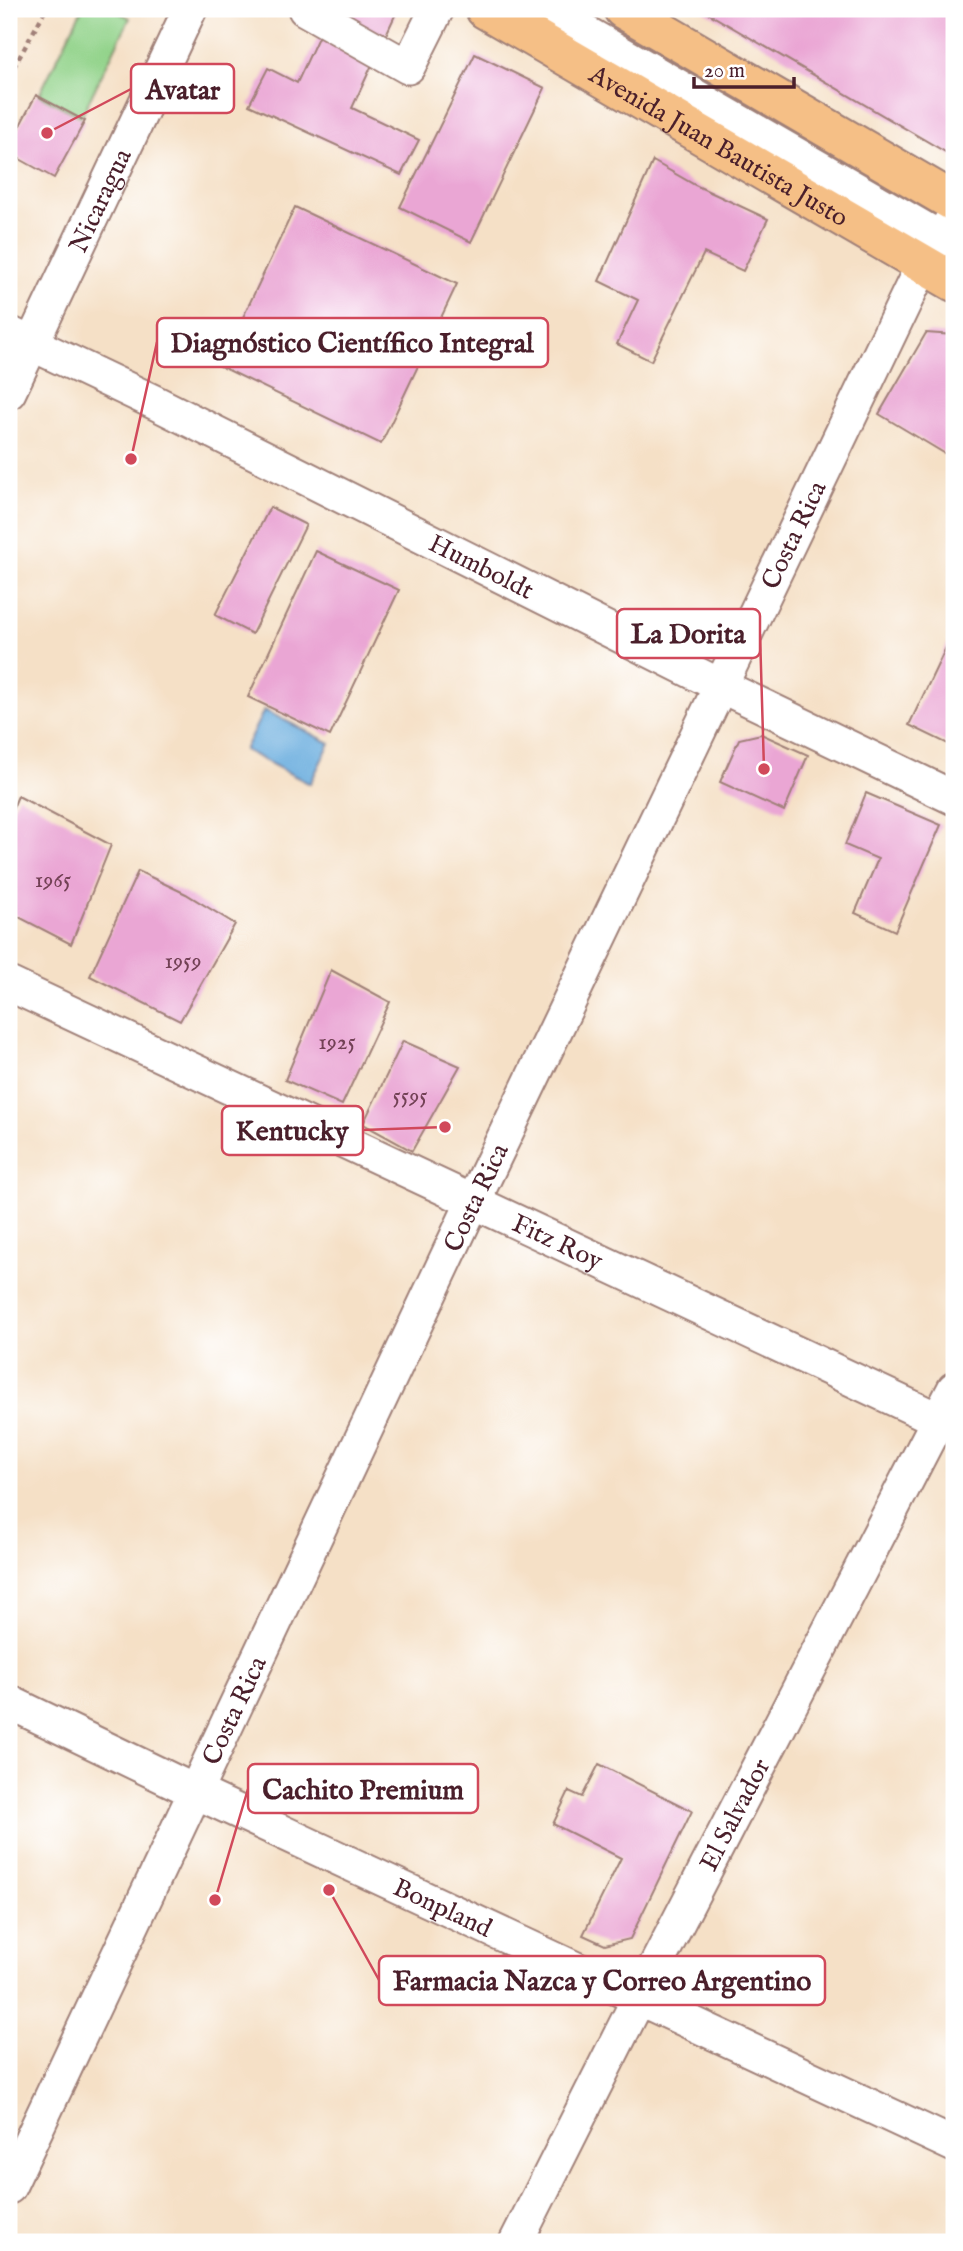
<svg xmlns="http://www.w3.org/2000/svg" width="963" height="2251" font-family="'IM FELL English',serif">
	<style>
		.green { fill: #92d38a; stroke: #6e795a; stroke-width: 2 }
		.water { fill: #6aadde; stroke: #5a6684; stroke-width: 2 }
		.building { fill: #eaa6d4 }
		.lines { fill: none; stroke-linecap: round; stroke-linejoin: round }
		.minor-casing { stroke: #a08078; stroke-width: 37 }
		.major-casing { stroke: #a08078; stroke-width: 42 }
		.path { stroke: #a08078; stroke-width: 4.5; stroke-dasharray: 5 5; stroke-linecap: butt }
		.minor { stroke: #fff; stroke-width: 33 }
		.major { stroke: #f5bf86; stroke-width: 38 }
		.labels { text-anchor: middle; stroke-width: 7; stroke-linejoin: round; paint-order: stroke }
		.number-label { font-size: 23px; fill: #724155 }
		.street-label { font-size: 26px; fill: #4a1f2b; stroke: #fff }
		.leader { fill: none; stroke: #d1495b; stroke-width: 2.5 }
		.callout-dot { fill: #d1495b; stroke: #fff; stroke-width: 2.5 }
		.callout { fill: #fff; stroke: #d1495b; stroke-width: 2.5 }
		.callout-label { font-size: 28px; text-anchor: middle; font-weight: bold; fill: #4a1f2b }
	</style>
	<rect width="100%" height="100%" fill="#fff"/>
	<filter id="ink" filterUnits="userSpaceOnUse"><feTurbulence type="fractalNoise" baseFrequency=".0143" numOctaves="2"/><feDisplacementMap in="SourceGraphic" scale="14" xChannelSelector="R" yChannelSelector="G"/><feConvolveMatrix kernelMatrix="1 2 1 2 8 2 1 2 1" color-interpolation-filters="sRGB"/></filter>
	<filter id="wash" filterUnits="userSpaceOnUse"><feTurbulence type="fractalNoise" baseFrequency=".00686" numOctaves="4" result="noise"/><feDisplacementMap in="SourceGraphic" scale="28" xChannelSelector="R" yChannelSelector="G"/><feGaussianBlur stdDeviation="1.57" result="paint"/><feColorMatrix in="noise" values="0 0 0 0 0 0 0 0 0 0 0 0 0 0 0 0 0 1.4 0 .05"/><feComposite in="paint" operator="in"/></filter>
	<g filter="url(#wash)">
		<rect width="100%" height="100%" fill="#f5e0c6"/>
		<polygon class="green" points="82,9 113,9 130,18 81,117 39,95"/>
		<polygon class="water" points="264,710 330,743 310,784 244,750"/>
		<g id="blocks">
			<g class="building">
				<polygon points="331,9 398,9 352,108 419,140 401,175 249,105 268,68 297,83"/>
				<polygon points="701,9 934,9 954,20 954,157"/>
				<polygon points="475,54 545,88 471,242 400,207"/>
				<polygon points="36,95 85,121 54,178 9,153 9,146"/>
				<polygon points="653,161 695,185 768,219 743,271 704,253 651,361 617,344 638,300 599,281"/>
				<polygon points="295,207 457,284 381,444 220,366"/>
				<polygon points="926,333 954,335 954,459 879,414"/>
				<polygon points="270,507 306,525 252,634 215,615"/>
				<polygon points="316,551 399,590 330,736 248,697"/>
				<polygon points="951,637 954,639 954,729 948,744 909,725"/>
				<polygon points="761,734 808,755 784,811 720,782 739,739"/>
				<polygon points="866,793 941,825 895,931 855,913 878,859 845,845"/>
				<polygon points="18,796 111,845 71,944 9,912 9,817"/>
				<polygon points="138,871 186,894 235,924 180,1021 90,976"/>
				<polygon points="331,970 390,1002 342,1105 285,1080"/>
				<polygon points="403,1041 460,1066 412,1151 363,1124"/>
				<polygon points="599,1764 692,1811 630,1939 605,1945 583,1935 621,1858 553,1824 569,1791 582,1797"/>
			</g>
		</g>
	</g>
	<g filter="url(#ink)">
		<use href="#blocks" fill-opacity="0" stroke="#a08078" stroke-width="2"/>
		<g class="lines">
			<g class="minor-casing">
				<g id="minor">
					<polyline points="305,9 408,67 437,9"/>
					<polyline points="545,9 954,246"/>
					<path id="s1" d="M9 333 154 402 721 686 954 798"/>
					<path id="s2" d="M9 392 190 9"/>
					<path id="s3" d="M9 984 954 1427"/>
					<path id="s4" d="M9 1702 196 1792 954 2145"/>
					<path id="s5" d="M9 2187 473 1202 923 264 954 217"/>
					<path id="s6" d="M516 2242 639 1998 954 1389"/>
				</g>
			</g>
			<g class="major-casing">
				<g id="major">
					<path id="s7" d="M485 9 954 282"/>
					<polyline points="623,9 954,202"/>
				</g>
			</g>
			<polyline class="path" points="9,76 46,9"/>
			<use href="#minor" class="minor"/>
			<use href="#major" class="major"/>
		</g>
	</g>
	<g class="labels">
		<g class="number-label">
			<text x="53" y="887">1965</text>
			<text x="183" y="968">1959</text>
			<text x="337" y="1049">1925</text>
			<text x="410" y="1103">5595</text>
		</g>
		<g class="street-label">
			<text dy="9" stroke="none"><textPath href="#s7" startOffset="271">Avenida Juan Bautista Justo</textPath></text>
			<text dy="9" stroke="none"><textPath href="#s2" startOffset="212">Nicaragua</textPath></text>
			<text dy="9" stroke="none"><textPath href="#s5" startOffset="1829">Costa Rica</textPath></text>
			<text dy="9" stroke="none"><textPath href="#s1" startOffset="527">Humboldt</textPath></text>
			<text dy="9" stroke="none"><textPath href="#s5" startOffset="1094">Costa Rica</textPath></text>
			<text dy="9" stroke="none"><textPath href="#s3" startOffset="606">Fitz Roy</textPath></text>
			<text dy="9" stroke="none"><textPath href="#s5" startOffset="527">Costa Rica</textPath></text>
			<text dy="9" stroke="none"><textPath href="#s6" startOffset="480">El Salvador</textPath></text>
			<text dy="9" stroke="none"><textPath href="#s4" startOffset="480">Bonpland</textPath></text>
		</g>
	</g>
	<path class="leader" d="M47 133L131 89M131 459L157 342M764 769L760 634M445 1127L363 1130M215 1900L248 1789M329 1890L379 1980"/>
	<g class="callout-dot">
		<circle cx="47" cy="133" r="7"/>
		<circle cx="131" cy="459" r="7"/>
		<circle cx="764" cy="769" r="7"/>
		<circle cx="445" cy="1127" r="7"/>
		<circle cx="215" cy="1900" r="7"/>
		<circle cx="329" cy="1890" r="7"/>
	</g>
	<g class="callout">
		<rect x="131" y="64" width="103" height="49" rx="7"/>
		<rect x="157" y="318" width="391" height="49" rx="7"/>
		<rect x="617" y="609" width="143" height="49" rx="7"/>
		<rect x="222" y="1106" width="141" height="49" rx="7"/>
		<rect x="248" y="1764" width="230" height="49" rx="7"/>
		<rect x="379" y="1956" width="446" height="49" rx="7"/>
	</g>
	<g class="callout-label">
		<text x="183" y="99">Avatar</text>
		<text x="352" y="352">Diagnóstico Científico Integral</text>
		<text x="688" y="643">La Dorita</text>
		<text x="292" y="1140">Kentucky</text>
		<text x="363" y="1799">Cachito Premium</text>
		<text x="602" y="1990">Farmacia Nazca y Correo Argentino</text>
	</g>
	<rect width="963" height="2251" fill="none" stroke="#fff" stroke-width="35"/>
	<path d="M694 77v10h100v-10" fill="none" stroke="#4a1f2b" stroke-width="3.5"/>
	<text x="704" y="77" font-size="21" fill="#4a1f2b" stroke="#ffffff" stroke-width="5" paint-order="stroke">20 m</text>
</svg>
